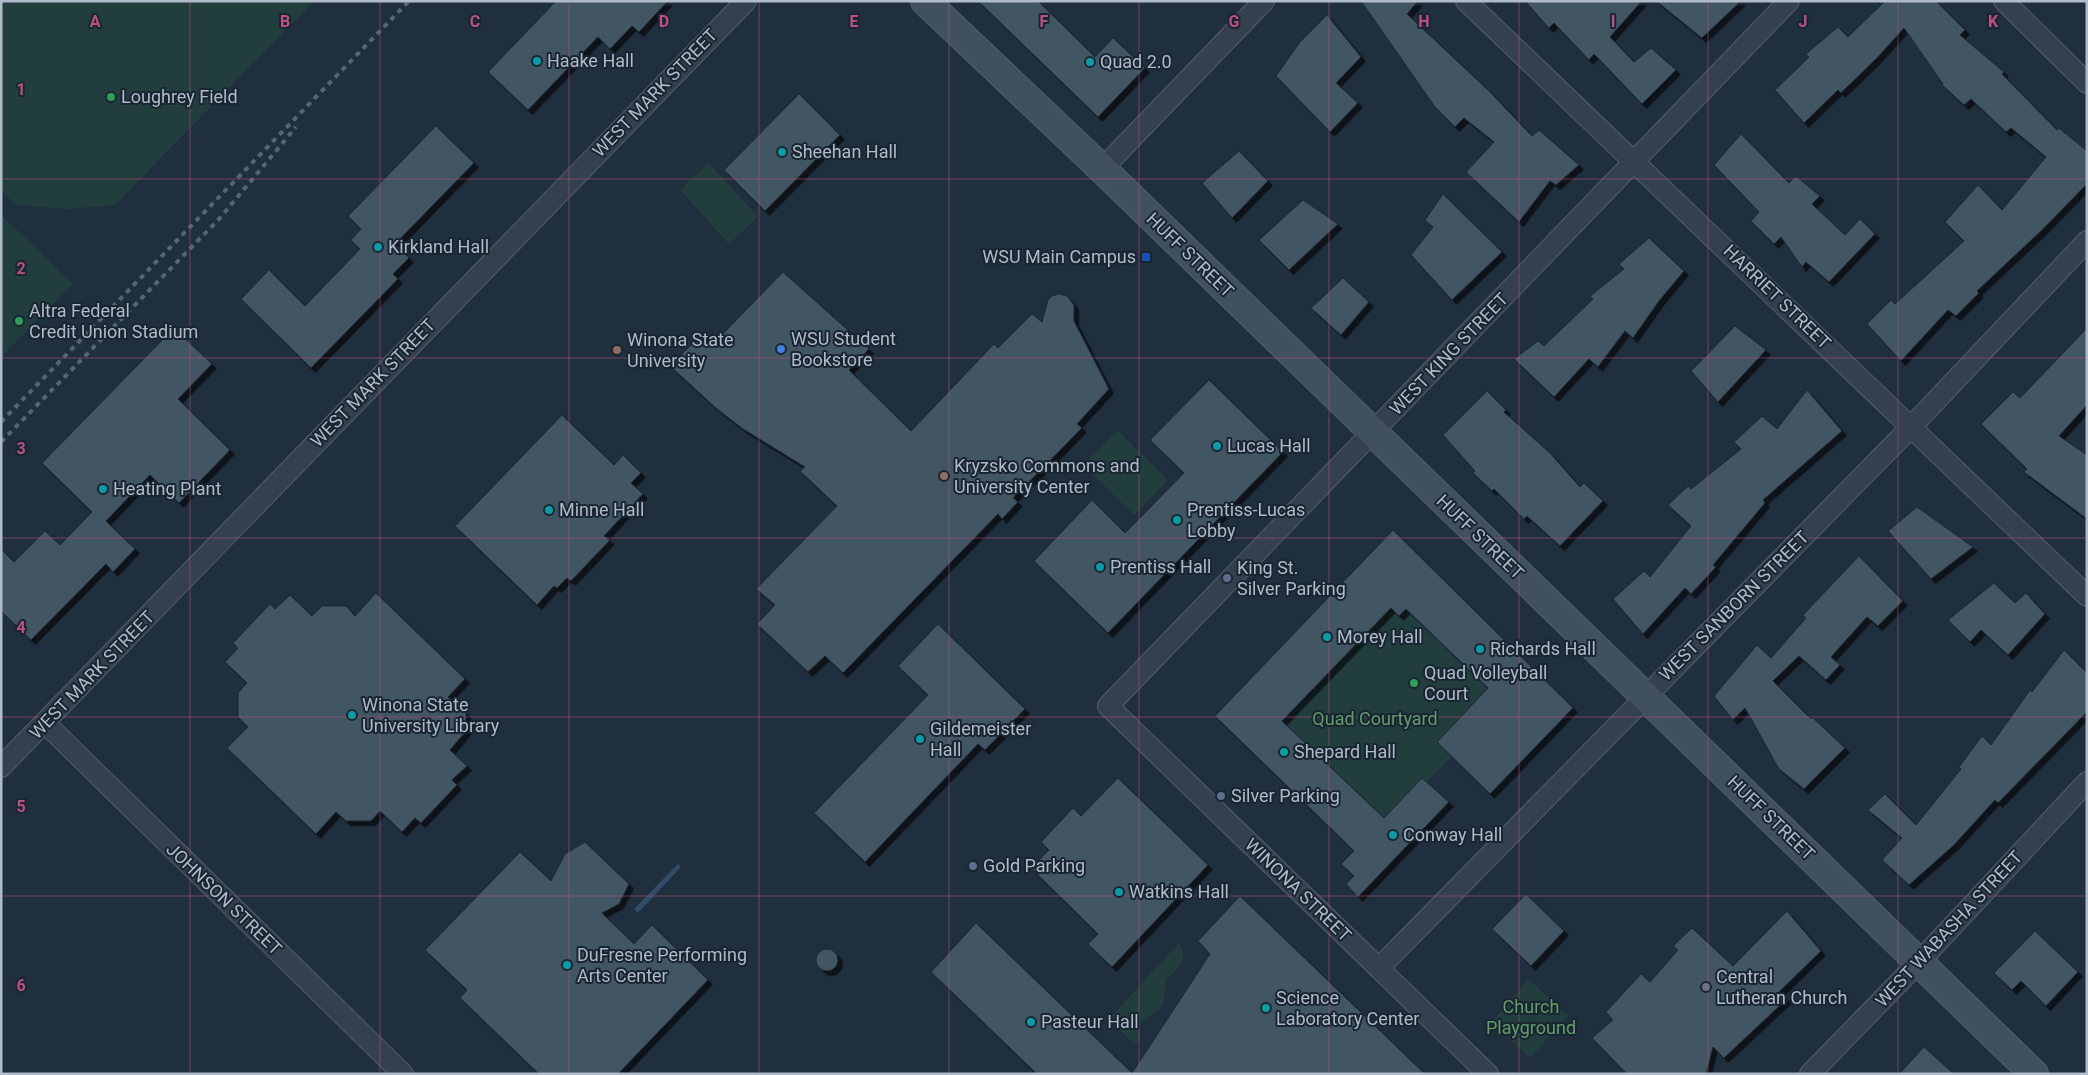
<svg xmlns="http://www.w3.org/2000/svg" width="2088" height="1075" font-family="Roboto,sans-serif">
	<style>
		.green { fill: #223d3e }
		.water { fill: #314c66 }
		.building { fill: #435464; stroke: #1b2733; filter: url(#shadow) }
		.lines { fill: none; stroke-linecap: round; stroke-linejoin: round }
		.street-casing { stroke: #525e6a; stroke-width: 22 }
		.secondary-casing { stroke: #525e6a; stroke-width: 30 }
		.street { stroke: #34404d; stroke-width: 20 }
		.secondary { stroke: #415060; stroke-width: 28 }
		.rail { stroke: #556574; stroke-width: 4; stroke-dasharray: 5 5; stroke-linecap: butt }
		.grid { fill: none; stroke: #bb5182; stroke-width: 1; stroke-opacity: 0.55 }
		.culture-dot { fill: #0f9aa8; stroke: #192531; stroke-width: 2 }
		.leisure-dot { fill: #2e9e5b; stroke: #192531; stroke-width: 2 }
		.transit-dot { fill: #1a4fb4; stroke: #192531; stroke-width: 2 }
		.shop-dot { fill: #3f7fe0; stroke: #192531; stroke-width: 2 }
		.education-dot { fill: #8d6e63; stroke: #192531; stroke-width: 2 }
		.service-dot { fill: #5c6f8a; stroke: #192531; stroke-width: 2 }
		.worship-dot { fill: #6b7280; stroke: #192531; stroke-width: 2 }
		.labels { text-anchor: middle; stroke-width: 4; stroke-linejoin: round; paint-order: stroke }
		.poi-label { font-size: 18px; fill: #afbbc9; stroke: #192531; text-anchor: start }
		.street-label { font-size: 18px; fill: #afbbc9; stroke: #192531 }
		.park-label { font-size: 18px; fill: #639c6b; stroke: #192531 }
		.grid-label { font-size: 16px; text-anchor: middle; font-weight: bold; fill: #bb5182; stroke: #192531; stroke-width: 4; stroke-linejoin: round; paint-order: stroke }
	</style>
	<defs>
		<filter id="shadow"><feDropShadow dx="4.5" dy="4.5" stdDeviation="0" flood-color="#0009"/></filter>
	</defs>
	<rect width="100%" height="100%" fill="#202f3d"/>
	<g class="green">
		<polygon points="1,1 310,1 312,3 115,205 67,209 16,205 1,191"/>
		<polygon points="709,163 758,217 729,244 680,190"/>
		<polygon points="1,215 73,284 1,357"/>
		<polygon points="1117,430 1168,480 1134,515 1083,465"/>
		<polygon points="1391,608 1399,616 1406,609 1488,688 1437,742 1452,756 1427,782 1422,779 1384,818 1282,721"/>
		<path d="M1179 943C1189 958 1180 969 1167 977 1163 987 1168 999 1160 1008 1155 1015 1146 1016 1140 1023V1040L1137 1044 1133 1043 1109 1019Z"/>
		<polygon points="1529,979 1568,1016 1530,1058 1491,1022"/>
	</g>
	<polygon class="water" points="678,864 681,867 638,913 634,909"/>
	<g class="building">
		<polygon points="556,1 668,1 639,32 632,26 610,49 598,37 528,110 488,72"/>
		<polygon points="978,1 1038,1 1095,57 1113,38 1145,68 1098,117"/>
		<polygon points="1361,1 1418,1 1407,14 1489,91 1532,136 1539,130 1579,165 1556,185 1550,181 1519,222 1466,172 1494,142 1464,118 1455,127 1435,107"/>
		<polygon points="1525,1 1642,1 1610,37 1634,62 1651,48 1676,70 1642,104 1594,54 1589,60 1554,23 1549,28"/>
		<polygon points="1656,1 1741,1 1702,38"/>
		<polygon points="1885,1 1936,1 1965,30 1960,35 2004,72 2002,74 2057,130 2059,128 2087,151 2087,184 2041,231 1977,291 1979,293 1956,316 1948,310 1901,361 1867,324 1891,300 1895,304 1964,241 1945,222 1978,185 2002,210 2046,157 2011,128 2006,132 1971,99 1964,105 1942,85 1943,84 1904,28 1877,58 1841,93 1838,90 1804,123 1775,90 1809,57 1806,54 1838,27 1848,37"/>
		<polygon points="1327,15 1361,57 1336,83 1358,103 1330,132 1276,76 1300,42"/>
		<polygon points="799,94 840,135 765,211 724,170"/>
		<polygon points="436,126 474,163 395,244 409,258 393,274 398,279 311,368 241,299 269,270 305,306 360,249 351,240 361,229 348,216"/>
		<polygon points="1741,134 1789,183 1796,176 1820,196 1812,204 1845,235 1860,219 1875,234 1829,282 1806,262 1802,267 1781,237 1774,244 1751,221 1759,212 1714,165"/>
		<polygon points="1239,151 1268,181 1232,218 1202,183"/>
		<polygon points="1443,194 1502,252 1452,300 1411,255 1433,227 1425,220"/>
		<polygon points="1303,200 1338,224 1289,270 1259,240"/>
		<polygon points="1649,238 1684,271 1659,301 1633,338 1625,331 1598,367 1589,359 1554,397 1514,359 1538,341 1544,346 1593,299 1590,296 1624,269 1619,264"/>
		<polygon points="783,272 869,349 849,370 911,431 994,344 998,348 1032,314 1042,322 1048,300 1052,296 1059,294 1067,296 1074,305 1074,321 1109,389 1077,424 1082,428 1013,498 1018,502 1002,519 998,514 843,673 825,656 808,672 757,624 775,605 756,589 837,506 800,471 805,467 743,429 717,409 670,366 701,335 712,345"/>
		<polygon points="1343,278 1369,302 1341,335 1311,308"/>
		<polygon points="1735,326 1766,350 1718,402 1691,371"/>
		<polygon points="174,328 212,364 178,399 230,450 179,503 150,475 106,521 135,549 113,572 106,564 31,640 1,611 1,549 14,562 45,531 60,545 92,512 42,463"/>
		<polygon points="2087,328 2087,405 2059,436 2087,455 2087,519 2024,472 2027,469 1981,424 2013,392 2020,398"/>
		<polygon points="1209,380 1283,452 1108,633 1034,561 1092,500 1125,533 1184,473 1150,440"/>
		<polygon points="1807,390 1842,431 1763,500 1765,503 1713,565 1716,567 1691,594 1685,588 1643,634 1613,599 1644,571 1650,577 1691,526 1668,505 1688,486 1691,489 1741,449 1734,442 1762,416 1777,429"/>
		<polygon points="1487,391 1506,410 1504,412 1550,453 1580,487 1584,483 1603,501 1560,546 1527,516 1524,519 1494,489 1492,491 1473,473 1475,471 1443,435"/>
		<polygon points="562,415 614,465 623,455 641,473 631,483 643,494 604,536 610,540 571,581 567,578 557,588 554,586 537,605 455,526"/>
		<polygon points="1917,507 1973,547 1931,579 1888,531"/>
		<polygon points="1393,530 1573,708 1490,794 1437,742 1488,688 1406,609 1399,616 1391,608 1282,721 1384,818 1422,778 1449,802 1358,897 1346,884 1354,876 1341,864 1354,851 1215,716"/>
		<polygon points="1859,556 1903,601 1878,626 1867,617 1831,657 1840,665 1826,680 1799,656 1773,681 1811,719 1812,717 1845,748 1804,789 1779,769 1745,708 1733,720 1714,696 1757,645 1771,658 1806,618 1803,615"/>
		<polygon points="1994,583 2015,603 2026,593 2045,614 2008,655 1981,630 1970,642 1948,620"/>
		<polygon points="376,593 465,679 448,697 466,713 466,731 450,750 467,766 452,780 457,785 421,823 415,818 402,832 380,811 371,821 346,821 336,812 316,834 227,748 248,727 238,717 238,693 247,683 225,662 238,648 233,643 270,604 275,609 290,595 312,616 322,606 346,606 355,616"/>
		<polygon points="938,624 1025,709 985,750 978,744 865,862 814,813 928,695 898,666"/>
		<polygon points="2064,650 2087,673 2087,712 1998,803 1995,800 1954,845 1909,885 1882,860 1902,838 1868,810 1885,794 1916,825 1961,769 1959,767 1982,736 1991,745 2030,690 2032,692"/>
		<polygon points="1118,778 1208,865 1112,967 1088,944 1098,934 1031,868 1049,850 1041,842 1073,808 1081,816"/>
		<polygon points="585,842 629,884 619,904 602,913 634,944 652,925 708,980 618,1074 539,1074 460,998 467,990 425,950 520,852 551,881 565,854"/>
		<polygon points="1526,894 1564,931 1531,966 1492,929"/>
		<polygon points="1240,896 1425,1074 1037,1074 931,972 976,923 1132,1073 1210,954 1198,941"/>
		<polygon points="1787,911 1821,951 1778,993 1787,999 1724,1058 1713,1047 1706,1074 1627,1074 1592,1038 1613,1020 1606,1012 1641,974 1650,982 1678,950 1673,946 1692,928 1733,966"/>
		<polygon points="2035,931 2078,972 2046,1006 2021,981 2012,990 1994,973"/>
		<circle cx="827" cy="960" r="11"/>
		<polygon points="1924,1047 1954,1074 1899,1074"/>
	</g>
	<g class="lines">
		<g class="street-casing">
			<g id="street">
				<polyline points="1466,1 2087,596"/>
				<polyline points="2004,1 2087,83"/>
				<polyline points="1102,169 1264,1"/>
				<polyline points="45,723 403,1074"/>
				<polyline points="1,767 746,1"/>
				<polyline points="1379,968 1912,426 2087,241"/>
				<path d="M1488 1074 1108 706C1336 472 1561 235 1789 1"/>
				<polyline points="1810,1074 1919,962 2087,782"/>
			</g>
		</g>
		<g class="secondary-casing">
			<polyline id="secondary" points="925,1 1102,169 2034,1074"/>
		</g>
		<use href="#street" class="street"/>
		<use href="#secondary" class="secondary"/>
		<g class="rail">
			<polyline points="1,422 409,1"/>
			<polyline points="1,442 220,218 296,127"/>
		</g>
	</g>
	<path class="grid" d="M190 1V1074M380 1V1074M569 1V1074M759 1V1074M949 1V1074M1139 1V1074M1329 1V1074M1519 1V1074M1708 1V1074M1898 1V1074M1 179H2087M1 358H2087M1 538H2087M1 717H2087M1 896H2087"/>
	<g class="culture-dot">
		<circle cx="537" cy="61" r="5"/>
		<circle cx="1090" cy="62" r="5"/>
		<circle cx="782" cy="152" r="5"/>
		<circle cx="378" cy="247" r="5"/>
		<circle cx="1217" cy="446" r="5"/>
		<circle cx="103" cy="489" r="5"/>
		<circle cx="549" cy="510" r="5"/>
		<circle cx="1177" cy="520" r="5"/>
		<circle cx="1100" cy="567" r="5"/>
		<circle cx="1327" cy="637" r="5"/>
		<circle cx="1480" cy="649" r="5"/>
		<circle cx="352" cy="715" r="5"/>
		<circle cx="920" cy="739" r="5"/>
		<circle cx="1284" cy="752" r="5"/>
		<circle cx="1393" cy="835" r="5"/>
		<circle cx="1119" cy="892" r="5"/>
		<circle cx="567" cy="965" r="5"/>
		<circle cx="1266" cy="1008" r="5"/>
		<circle cx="1031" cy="1022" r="5"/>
	</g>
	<g class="leisure-dot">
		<circle cx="111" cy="97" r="5"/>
		<circle cx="19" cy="321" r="5"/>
		<circle cx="1414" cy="683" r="5"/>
	</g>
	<rect class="transit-dot" x="1141" y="252" width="10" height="10" rx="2.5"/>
	<circle class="shop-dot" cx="781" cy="349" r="5"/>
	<g class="education-dot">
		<circle cx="617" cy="350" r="5"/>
		<circle cx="944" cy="476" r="5"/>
	</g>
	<g class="service-dot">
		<circle cx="1227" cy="578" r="5"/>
		<circle cx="1221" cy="796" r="5"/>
		<circle cx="973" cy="866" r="5"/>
	</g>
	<circle class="worship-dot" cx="1706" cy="987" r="5"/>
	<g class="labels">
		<g class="poi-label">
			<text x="547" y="67">Haake Hall</text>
			<text x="1100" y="68">Quad 2.0</text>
			<text x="121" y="103">Loughrey Field</text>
			<text x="792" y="158">Sheehan Hall</text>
			<text x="388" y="253">Kirkland Hall</text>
			<text x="1136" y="263" text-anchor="end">WSU Main Campus</text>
			<text x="29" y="317">Altra Federal<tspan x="29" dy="21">Credit Union Stadium</tspan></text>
			<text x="791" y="345">WSU Student<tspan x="791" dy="21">Bookstore</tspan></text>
			<text x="627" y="346">Winona State<tspan x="627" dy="21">University</tspan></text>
			<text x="1227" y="452">Lucas Hall</text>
			<text x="954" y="472">Kryzsko Commons and<tspan x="954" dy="21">University Center</tspan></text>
			<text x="113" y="495">Heating Plant</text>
			<text x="559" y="516">Minne Hall</text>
			<text x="1187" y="516">Prentiss-Lucas<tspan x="1187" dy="21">Lobby</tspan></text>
			<text x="1110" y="573">Prentiss Hall</text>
			<text x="1237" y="574">King St.<tspan x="1237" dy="21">Silver Parking</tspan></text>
			<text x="1337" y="643">Morey Hall</text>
			<text x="1490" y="655">Richards Hall</text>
			<text x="1424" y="679">Quad Volleyball<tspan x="1424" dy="21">Court</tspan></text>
			<text x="362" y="711">Winona State<tspan x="362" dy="21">University Library</tspan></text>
			<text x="930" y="735">Gildemeister<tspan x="930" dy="21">Hall</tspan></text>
			<text x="1294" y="758">Shepard Hall</text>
			<text x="1231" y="802">Silver Parking</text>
			<text x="1403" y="841">Conway Hall</text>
			<text x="983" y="872">Gold Parking</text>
			<text x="1129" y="898">Watkins Hall</text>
			<text x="577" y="961">DuFresne Performing<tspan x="577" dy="21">Arts Center</tspan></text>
			<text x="1716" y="983">Central<tspan x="1716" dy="21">Lutheran Church</tspan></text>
			<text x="1276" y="1004">Science<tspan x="1276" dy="21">Laboratory Center</tspan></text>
			<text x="1041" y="1028">Pasteur Hall</text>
		</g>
		<g class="street-label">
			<text transform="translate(655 93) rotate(-46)" y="6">WEST MARK STREET</text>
			<text transform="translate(1190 255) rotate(44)" y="6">HUFF STREET</text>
			<text transform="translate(1777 297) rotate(44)" y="6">HARRIET STREET</text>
			<text transform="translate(1449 354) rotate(-46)" y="6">WEST KING STREET</text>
			<text transform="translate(373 383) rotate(-46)" y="6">WEST MARK STREET</text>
			<text transform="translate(1480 537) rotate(44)" y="6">HUFF STREET</text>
			<text transform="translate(1734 606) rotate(-45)" y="6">WEST SANBORN STREET</text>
			<text transform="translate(92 675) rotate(-46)" y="6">WEST MARK STREET</text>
			<text transform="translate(1771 818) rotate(44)" y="6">HUFF STREET</text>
			<text transform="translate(1298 890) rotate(44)" y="6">WINONA STREET</text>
			<text transform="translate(224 899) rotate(44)" y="6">JOHNSON STREET</text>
			<text transform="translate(1949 929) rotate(-47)" y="6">WEST WABASHA STREET</text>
		</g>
		<g class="park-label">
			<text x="1375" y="725">Quad Courtyard</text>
			<text x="1531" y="1013">Church<tspan x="1531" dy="21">Playground</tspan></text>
		</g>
	</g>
	<g class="grid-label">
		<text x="95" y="27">A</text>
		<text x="285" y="27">B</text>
		<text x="475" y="27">C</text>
		<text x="664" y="27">D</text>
		<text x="854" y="27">E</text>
		<text x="1044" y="27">F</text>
		<text x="1234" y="27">G</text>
		<text x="1424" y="27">H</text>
		<text x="1613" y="27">I</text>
		<text x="1803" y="27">J</text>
		<text x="1993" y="27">K</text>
		<text x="21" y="95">1</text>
		<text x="21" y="274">2</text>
		<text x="21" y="454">3</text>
		<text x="21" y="633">4</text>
		<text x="21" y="812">5</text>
		<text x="21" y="991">6</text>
	</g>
	<rect width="2088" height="1075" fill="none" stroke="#afbbc9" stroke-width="5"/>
</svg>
